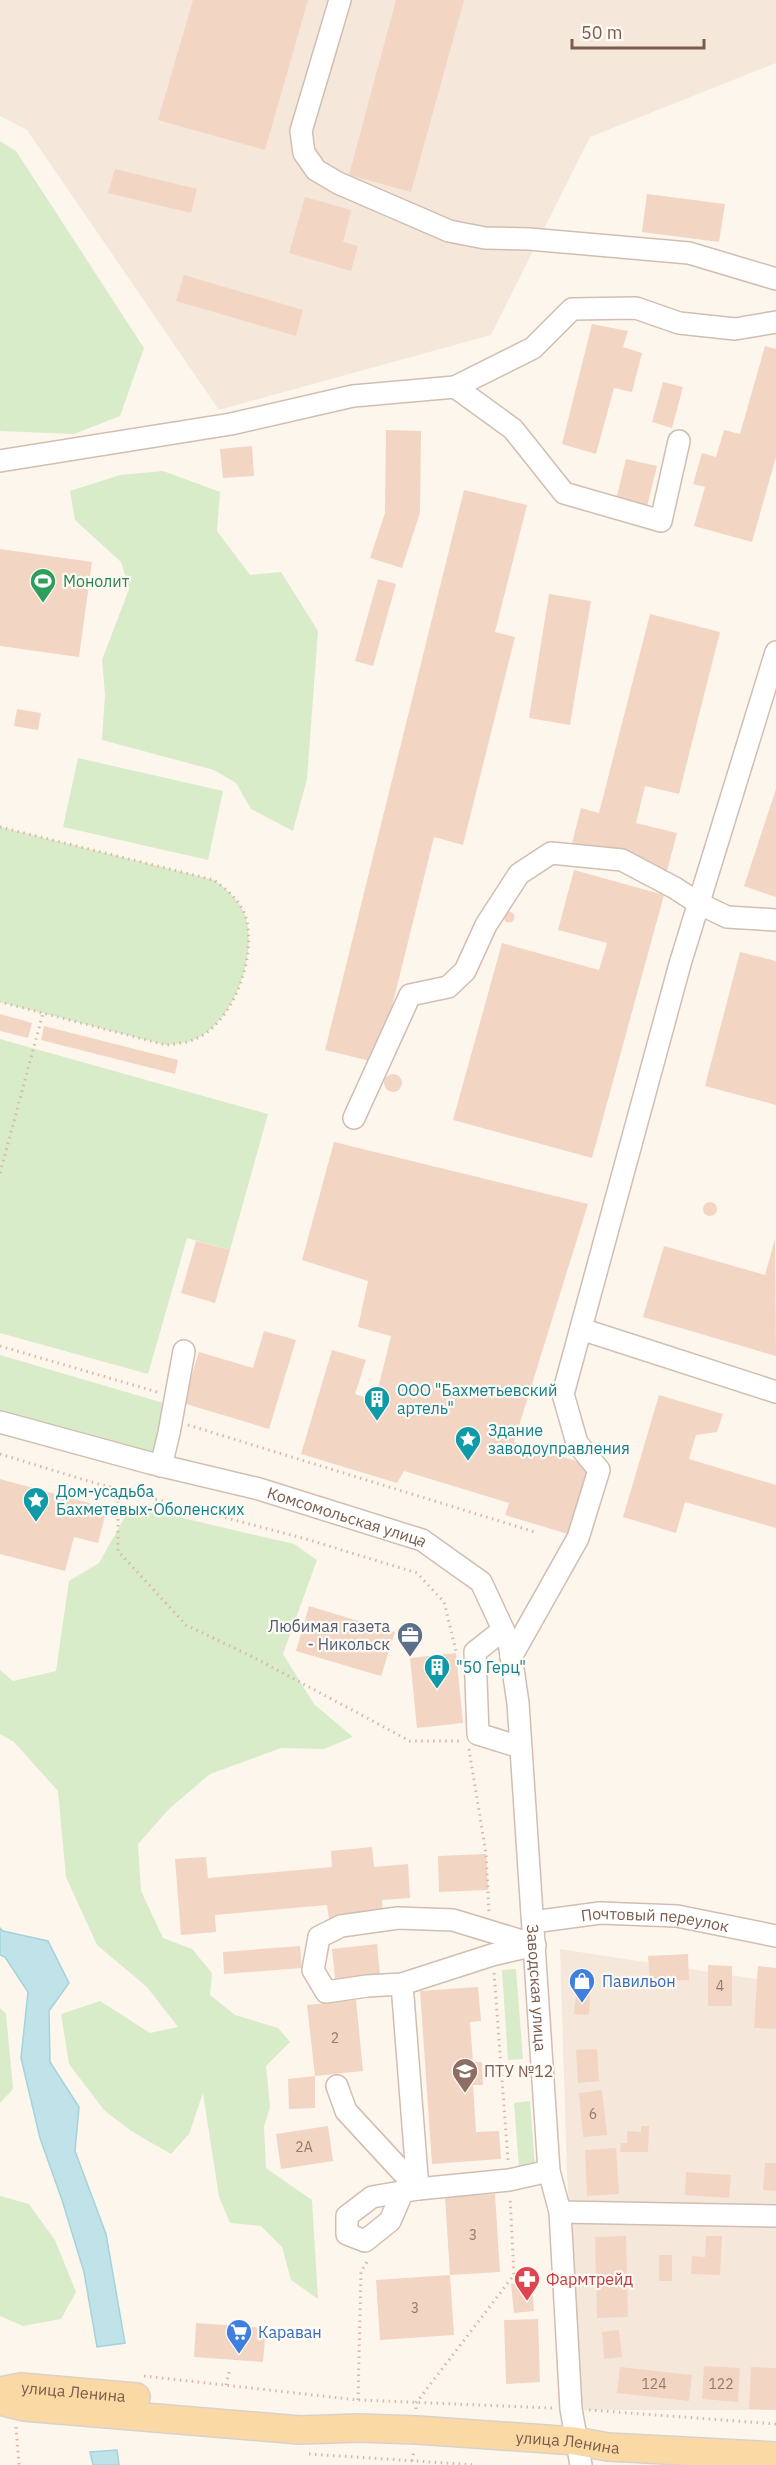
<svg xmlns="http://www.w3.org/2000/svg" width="776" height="2465" font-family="'IBM Plex Sans',sans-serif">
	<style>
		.residential { fill: #f5e8da }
		.green { fill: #d8ecc9 }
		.water { fill: #bfe3e8; stroke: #a5d3da; stroke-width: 1.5 }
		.building { fill: #f3d5c3 }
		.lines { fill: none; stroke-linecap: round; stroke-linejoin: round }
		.minor-casing { stroke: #d1beb0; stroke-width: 24 }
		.major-casing { stroke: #dad1cd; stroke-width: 30 }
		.path { stroke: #d9b8a5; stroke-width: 3; stroke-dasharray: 1.5 4.5; stroke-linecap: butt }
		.minor { stroke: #fff; stroke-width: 21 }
		.major { stroke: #fbd9a5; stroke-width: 27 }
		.labels { text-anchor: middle; stroke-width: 4.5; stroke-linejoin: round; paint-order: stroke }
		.number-label { font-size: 14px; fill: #987a6a }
		.leisure-label { font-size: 16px; fill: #27864d; stroke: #fffaf3; text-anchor: start }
		.culture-label { font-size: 16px; fill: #0d838f; stroke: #fffaf3; text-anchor: start }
		.street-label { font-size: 16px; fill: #7a5c4d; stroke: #fffaf3 }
		.service-label { font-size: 16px; fill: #4e5e75; stroke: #fffaf3; text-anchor: end }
		.shop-label { font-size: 16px; fill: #366cbe; stroke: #fffaf3; text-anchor: start }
		.education-label { font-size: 16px; fill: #785e54; stroke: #fffaf3; text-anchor: start }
		.health-label { font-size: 16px; fill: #be3a42; stroke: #fffaf3; text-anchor: start }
	</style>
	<rect width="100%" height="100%" fill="#fdf6ec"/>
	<g class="residential">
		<polygon points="0,0 776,0 776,63 590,137 491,335 219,410 27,130 0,116"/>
		<polygon points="560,1949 776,1982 776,2410 582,2410 567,2174"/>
	</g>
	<g class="green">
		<polygon points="0,141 16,151 144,348 120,416 74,434 0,431"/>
		<polygon points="163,471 220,492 217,531 250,575 281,572 318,631 307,779 293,831 251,809 236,783 214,770 102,740 105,694 102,660 129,589 121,562 75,520 70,491 120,475"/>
		<polygon points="78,758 223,791 208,860 63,827"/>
		<path d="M0 827 214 880C227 890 241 901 246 918 257 957 233 1025 193 1040 185 1043 175 1044 166 1045L0 1002Z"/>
		<polygon points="0,1039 268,1114 230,1250 187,1238 148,1374 0,1333"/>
		<polygon points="0,1355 167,1404 150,1463 0,1423"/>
		<polygon points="131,1506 294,1544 317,1560 283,1654 314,1704 353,1737 324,1749 281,1748 210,1774 169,1809 138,1844 141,1891 163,1938 192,1949 212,1973 210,1995 235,2015 278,2028 290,2042 266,2066 270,2107 264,2127 266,2168 312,2200 318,2299 291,2280 282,2247 261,2226 230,2223 219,2197 203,2093 189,2134 171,2154 131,2131 104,2110 69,2064 61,2014 100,2001 150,2033 178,2027 147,1987 97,1945 66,1877 58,1791 14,1742 0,1734 0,1670 13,1681 56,1671 69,1581 99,1563"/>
		<polygon points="516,1969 523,2059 508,2060 502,1970"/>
		<polygon points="0,2008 6,2014 13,2089 0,2103"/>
		<polygon points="530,2101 535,2166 519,2168 514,2103"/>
		<polygon points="0,2196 29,2204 55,2240 76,2292 61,2319 23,2326 0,2316"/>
	</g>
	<g class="water">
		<polygon points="0,1928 3,1931 48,1941 69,1983 49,2011 50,2062 79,2107 75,2151 106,2234 125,2343 97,2347 84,2272 62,2200 40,2138 21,2058 28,1992 5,1957 0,1955"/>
		<polygon points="117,2450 119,2465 93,2465 90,2452"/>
	</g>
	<g class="building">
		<polygon points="193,0 308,0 265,150 158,120"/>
		<polygon points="396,0 464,0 411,192 349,175"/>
		<polygon points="115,169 197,189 191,213 108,193"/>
		<polygon points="647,194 725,204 719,242 642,232"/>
		<polygon points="305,197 351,210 343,242 358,246 351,271 289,253"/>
		<polygon points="184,275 303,310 296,336 176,301"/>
		<polygon points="592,324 628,331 623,347 642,353 632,392 614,388 596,454 562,444"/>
		<polygon points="765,346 776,349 776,457 752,542 694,526 705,487 693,484 702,453 716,457 724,430 740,434"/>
		<polygon points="663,382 683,387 672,428 652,422"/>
		<polygon points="386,430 421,431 420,513 402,568 370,558 385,513"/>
		<polygon points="252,446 254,476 223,478 220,449"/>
		<polygon points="626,459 657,466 646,511 615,504"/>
		<polygon points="464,490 527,505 495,632 515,637 463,845 434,837 378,1063 325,1050"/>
		<polygon points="0,549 92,562 79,657 0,646"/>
		<polygon points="378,579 396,584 373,666 355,661"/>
		<polygon points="549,594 591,601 570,725 529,718"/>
		<polygon points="650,614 720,632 679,794 645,786 636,823 677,833 667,871 571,847 581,808 599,813"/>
		<polygon points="17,709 41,713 38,730 14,726"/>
		<polygon points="776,789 776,897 744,886"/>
		<polygon points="574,870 664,895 592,1158 453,1120 502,943 599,970 607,943 558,930"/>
		<circle cx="509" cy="917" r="5.5"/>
		<polygon points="740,952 776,961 776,1105 705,1086"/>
		<polygon points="0,1014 32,1023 28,1038 0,1031"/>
		<polygon points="44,1026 178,1060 175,1074 41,1040"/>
		<circle cx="393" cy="1083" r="9"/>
		<polygon points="334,1142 588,1204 514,1442 592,1466 571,1535 505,1515 509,1503 404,1471 397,1483 301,1454 332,1350 366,1360 355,1394 375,1401 391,1336 358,1327 368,1281 302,1260"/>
		<circle cx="710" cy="1209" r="7"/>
		<polygon points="775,1239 776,1356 643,1317 664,1246 765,1275"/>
		<polygon points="196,1241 230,1250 215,1303 181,1293"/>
		<polygon points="264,1331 296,1340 269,1429 183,1403 199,1352 253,1368"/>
		<polygon points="659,1395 723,1414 717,1432 696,1435 689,1459 776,1485 776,1528 685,1502 676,1533 623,1517"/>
		<polygon points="0,1479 107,1508 98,1543 74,1537 65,1571 0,1554"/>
		<polygon points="309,1606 395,1632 381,1676 296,1651"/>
		<polygon points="456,1653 463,1723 417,1728 410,1658"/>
		<polygon points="372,1847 374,1867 408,1864 410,1898 382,1900 383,1915 329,1919 327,1905 215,1915 216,1932 181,1935 175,1859 206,1857 208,1878 332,1867 331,1851"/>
		<polygon points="486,1854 488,1890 439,1892 438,1856"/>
		<polygon points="377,1944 381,1985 336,1989 332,1949"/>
		<polygon points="300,1946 302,1968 224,1974 223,1952"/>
		<polygon points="688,1954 689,1980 650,1982 648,1956"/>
		<polygon points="708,1965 732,1966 732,2006 708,2006"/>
		<polygon points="758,1966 776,1968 776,2029 754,2028"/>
		<polygon points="478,1987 481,2021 470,2022 473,2062 482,2062 483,2085 473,2085 476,2132 499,2131 501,2159 432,2164 420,1991"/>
		<polygon points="576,1995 590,1995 589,2015 574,2014"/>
		<polygon points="356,2000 363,2071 315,2076 307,2005"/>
		<polygon points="597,2049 599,2081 578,2083 576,2050"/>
		<polygon points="315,2076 315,2108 289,2109 288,2079"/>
		<polygon points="602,2090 607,2135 583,2137 579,2093"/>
		<polygon points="328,2126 333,2161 281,2169 276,2134"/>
		<polygon points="641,2126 649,2126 648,2152 620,2152 621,2143 627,2143 627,2131 641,2132"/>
		<polygon points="616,2148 619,2194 587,2196 585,2150"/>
		<polygon points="765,2163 776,2163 776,2191 763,2190"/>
		<polygon points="686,2172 731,2175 729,2198 685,2195"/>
		<polygon points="495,2194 500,2272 450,2275 445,2197"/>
		<polygon points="626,2236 628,2317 597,2318 595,2237"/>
		<polygon points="706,2236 722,2236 720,2275 691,2274 692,2256 705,2257"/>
		<rect x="659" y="2255" width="13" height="26"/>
		<polygon points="450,2275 454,2335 380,2340 376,2280"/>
		<polygon points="532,2282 534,2311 514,2313 511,2284"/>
		<polygon points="538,2319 540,2382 506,2384 504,2320"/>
		<polygon points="196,2323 266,2328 263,2362 194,2357"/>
		<polygon points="619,2330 622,2357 604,2359 602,2332"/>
		<polygon points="704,2366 740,2368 738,2402 702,2399"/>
		<polygon points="620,2367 692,2375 689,2401 617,2393"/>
		<polygon points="751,2367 776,2368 776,2410 749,2409"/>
	</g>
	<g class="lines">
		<g class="minor-casing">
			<g id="minor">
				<polyline points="340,0 301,131 304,153 316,170 338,183 449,231 485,238 529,239 689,253 776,279"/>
				<polyline points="455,387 533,348 572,309 636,308 679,323 735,329 776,322"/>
				<polyline points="0,461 231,424 353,396 455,387 513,429 564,493 661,521 679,441"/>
				<polyline points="354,1118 410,995 448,987 465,971 486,925 519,874 551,853 622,860 675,888 698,903 727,917 776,920"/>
				<polyline points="581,1329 776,1392"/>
				<path id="s1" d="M0 1422 150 1463 259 1489 422 1540 481 1582 509 1642 518 1703 549 2171 560 2212 571 2409 581 2465"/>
				<polyline points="161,1466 169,1433 184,1351"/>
				<polyline points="503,1630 475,1652 478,1734 520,1747"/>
				<polyline points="511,1657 578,1538 599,1470 577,1443 563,1394 680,964 776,652"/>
				<polygon points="398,1918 453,1920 535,1945 492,1955 402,1984 367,1986 326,1992 313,1970 319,1937 341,1926"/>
				<path id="s2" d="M533 1922 600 1913 677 1916 776 1936"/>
				<polyline points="402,1984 418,2189"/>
				<polyline points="337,2086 346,2111 418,2189"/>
				<polyline points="403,2191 390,2221 365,2241 347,2234 347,2216 372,2197 418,2189 509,2180 549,2171"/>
				<polyline points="560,2212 776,2216"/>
			</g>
		</g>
		<g class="major-casing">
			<g id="major">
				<path id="s3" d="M0 2391 21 2387 136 2397"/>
				<path id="s4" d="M0 2401 24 2407 300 2430 359 2428 417 2430 575 2441 608 2447 776 2456"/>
			</g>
		</g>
		<g class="path">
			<path d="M0 827 214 880C227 890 241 901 246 918 257 957 233 1025 193 1040 185 1043 175 1044 166 1045L0 1002"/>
			<polyline points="0,1173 43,1013"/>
			<polyline points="0,1346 157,1392"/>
			<polyline points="188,1425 535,1532"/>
			<polyline points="0,1454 91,1482 306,1539 417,1573 444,1602 456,1651"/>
			<polyline points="118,1489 118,1551 186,1625 253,1657 410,1741 462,1741"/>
			<polyline points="469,1749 486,1854 489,1912"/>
			<polyline points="494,1973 508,2160"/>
			<polyline points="144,2376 358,2400 553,2408"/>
			<polyline points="226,2385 229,2372"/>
			<polyline points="358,2400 361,2272 368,2260"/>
			<polyline points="416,2409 416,2403 514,2275 510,2197"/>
			<polyline points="589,2410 776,2424"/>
			<polyline points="16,2427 19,2465"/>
			<polyline points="309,2454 476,2465"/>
			<polyline points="412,2461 414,2451"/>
		</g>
		<use href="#minor" class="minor"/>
		<use href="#major" class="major"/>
	</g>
	<defs>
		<g id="stadium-pin" transform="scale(1.35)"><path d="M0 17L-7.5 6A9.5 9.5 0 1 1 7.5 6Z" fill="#2e9e5b" stroke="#fffaf3"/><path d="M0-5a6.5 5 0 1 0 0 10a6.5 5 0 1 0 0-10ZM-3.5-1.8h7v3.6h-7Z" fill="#fff"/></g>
		<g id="building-pin" transform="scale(1.35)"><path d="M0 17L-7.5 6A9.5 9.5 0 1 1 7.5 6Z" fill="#0f9aa8" stroke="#fffaf3"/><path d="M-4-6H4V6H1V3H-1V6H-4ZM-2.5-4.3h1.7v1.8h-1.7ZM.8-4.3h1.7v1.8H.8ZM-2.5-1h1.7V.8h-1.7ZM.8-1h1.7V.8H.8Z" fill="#fff"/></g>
		<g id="sight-pin" transform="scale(1.35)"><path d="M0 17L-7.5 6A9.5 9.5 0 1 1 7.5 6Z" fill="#0f9aa8" stroke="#fffaf3"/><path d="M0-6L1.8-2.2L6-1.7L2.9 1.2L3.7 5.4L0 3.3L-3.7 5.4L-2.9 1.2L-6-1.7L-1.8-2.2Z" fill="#fff"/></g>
		<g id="office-pin" transform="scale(1.35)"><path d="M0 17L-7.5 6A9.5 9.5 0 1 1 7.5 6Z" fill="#5c6f8a" stroke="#fffaf3"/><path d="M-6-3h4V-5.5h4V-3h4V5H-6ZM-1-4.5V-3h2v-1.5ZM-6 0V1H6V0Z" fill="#fff"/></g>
		<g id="shop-pin" transform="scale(1.35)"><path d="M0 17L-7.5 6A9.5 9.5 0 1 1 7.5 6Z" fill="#3f7fe0" stroke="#fffaf3"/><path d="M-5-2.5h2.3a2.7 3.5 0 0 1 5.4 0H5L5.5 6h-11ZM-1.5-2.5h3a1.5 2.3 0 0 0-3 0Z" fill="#fff"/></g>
		<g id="university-pin" transform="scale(1.35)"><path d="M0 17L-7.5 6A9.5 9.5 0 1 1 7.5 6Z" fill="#8d6e63" stroke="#fffaf3"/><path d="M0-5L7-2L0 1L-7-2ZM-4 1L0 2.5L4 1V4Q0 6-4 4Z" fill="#fff"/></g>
		<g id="pharmacy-pin" transform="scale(1.35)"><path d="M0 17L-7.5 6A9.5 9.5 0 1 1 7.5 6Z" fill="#e0444e" stroke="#fffaf3"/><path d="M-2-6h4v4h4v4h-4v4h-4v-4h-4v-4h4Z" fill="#fff"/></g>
		<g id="supermarket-pin" transform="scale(1.35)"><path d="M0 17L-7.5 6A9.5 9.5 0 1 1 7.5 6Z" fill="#3f7fe0" stroke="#fffaf3"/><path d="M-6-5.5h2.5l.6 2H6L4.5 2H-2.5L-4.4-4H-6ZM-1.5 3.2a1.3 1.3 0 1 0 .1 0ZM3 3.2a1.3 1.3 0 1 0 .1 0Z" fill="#fff"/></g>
	</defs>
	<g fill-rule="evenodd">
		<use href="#stadium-pin" x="43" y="581"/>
		<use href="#building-pin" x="377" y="1399"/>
		<use href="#sight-pin" x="468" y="1439"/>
		<use href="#sight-pin" x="36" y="1500"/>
		<use href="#office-pin" x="410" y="1635"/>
		<use href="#building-pin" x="437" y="1667"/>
		<use href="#shop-pin" x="582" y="1981"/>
		<use href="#university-pin" x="465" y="2071"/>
		<use href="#pharmacy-pin" x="527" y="2279"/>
		<use href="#supermarket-pin" x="239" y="2332"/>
	</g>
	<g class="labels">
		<g class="number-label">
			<text x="720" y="1991">4</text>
			<text x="335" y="2043">2</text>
			<text x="593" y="2119">6</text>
			<text x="304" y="2152">2А</text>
			<text x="473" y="2240">3</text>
			<text x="415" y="2313">3</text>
			<text x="654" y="2389">124</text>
			<text x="721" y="2389">122</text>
		</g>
		<g class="leisure-label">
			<text x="63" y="587">Монолит</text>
		</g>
		<g class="culture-label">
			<text x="397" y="1396">ООО "Бахметьевский<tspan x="397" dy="18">артель"</tspan></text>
			<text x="488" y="1436">Здание<tspan x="488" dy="18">заводоуправления</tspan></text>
			<text x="56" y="1497">Дом-усадьба<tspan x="56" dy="18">Бахметевых-Оболенских</tspan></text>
			<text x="456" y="1673">"50 Герц"</text>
		</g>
		<g class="street-label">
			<text dy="6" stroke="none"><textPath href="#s1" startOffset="360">Комсомольская улица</textPath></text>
			<text dy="6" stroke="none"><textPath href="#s2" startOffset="123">Почтовый переулок</textPath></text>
			<text dy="6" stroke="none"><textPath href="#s1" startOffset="924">Заводская улица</textPath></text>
			<text dy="6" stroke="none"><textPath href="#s3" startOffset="74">улица Ленина</textPath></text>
			<text dy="6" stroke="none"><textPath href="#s4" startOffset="570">улица Ленина</textPath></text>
		</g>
		<g class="service-label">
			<text x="390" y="1632">Любимая газета<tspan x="390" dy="18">- Никольск</tspan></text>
		</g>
		<g class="shop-label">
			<text x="602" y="1987">Павильон</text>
			<text x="258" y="2338">Караван</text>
		</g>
		<g class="education-label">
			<text x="484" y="2077">ПТУ №12</text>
		</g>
		<g class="health-label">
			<text x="546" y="2285">Фармтрейд</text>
		</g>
	</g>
	<path d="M572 39v9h132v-9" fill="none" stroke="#7a5c4d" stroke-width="3"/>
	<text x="581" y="39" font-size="18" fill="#7a5c4d" stroke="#fffaf3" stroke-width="4.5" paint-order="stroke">50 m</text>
</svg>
